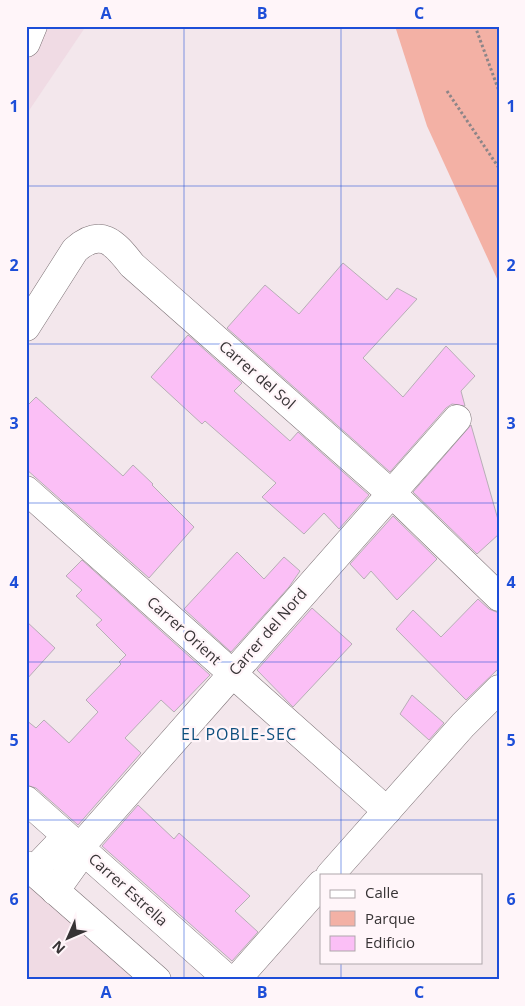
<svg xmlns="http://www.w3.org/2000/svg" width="525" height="1006" font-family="'Open Sans',sans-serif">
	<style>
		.built { fill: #f0dbe4 }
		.green { fill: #f3b1a5 }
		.building { fill: #fbbff6; stroke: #b7aeb6 }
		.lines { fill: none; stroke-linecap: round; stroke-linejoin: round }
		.minor-casing { stroke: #7c7175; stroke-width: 29 }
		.path { stroke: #8c8588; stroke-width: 3; stroke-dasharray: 2.5 2.5; stroke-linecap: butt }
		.minor { stroke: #fff; stroke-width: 28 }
		.grid { fill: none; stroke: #1d4ed8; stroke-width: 1; stroke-opacity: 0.55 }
		.labels { text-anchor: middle; stroke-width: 4.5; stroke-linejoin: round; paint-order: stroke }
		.street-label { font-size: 15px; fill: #373335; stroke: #fff5f9 }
		.neighbourhood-label { font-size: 16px; letter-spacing: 1px; fill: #0d4e7d; stroke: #fff5f9 }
		.neatline { fill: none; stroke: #1d4ed8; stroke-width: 2 }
		.grid-label { font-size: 16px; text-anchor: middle; font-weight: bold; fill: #1d4ed8 }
	</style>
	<rect width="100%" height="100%" fill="#f3e7ec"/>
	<g class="built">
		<polygon points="26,26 86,26 26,115"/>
		<polygon points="26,883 135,980 26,980"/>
	</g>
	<polygon class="green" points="395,26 499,26 499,283 427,126"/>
	<g class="building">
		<polygon points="343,263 387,300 397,288 417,299 363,358 403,397 446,346 475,376 461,391 465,406 452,404 446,408 390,472 227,328 265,285 299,314"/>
		<polygon points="188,335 242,383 234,391 290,441 298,432 369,495 339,529 324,513 304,534 262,497 276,483 205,421 202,424 151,377"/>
		<polygon points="36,397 123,476 133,465 153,484 152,485 194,527 149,578 26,469 26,407"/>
		<polygon points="471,425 499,523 499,534 477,554 413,492"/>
		<polygon points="393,516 437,559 397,600 371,571 364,579 350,564"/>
		<polygon points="237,552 264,579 284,557 300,571 289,587 231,652 184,609"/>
		<polygon points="82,560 210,675 174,712 161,700 125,738 141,753 78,825 36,788 26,785 26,720 36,728 44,720 69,743 98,712 86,700 121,664 119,662 126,655 96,625 102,620 76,596 82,590 66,576"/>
		<polygon points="478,599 489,609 499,613 499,668 466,700 396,629 413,610 441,637"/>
		<polygon points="312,608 352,644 293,707 257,670"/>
		<polygon points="26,621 55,648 26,680"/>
		<polygon points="412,695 444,723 429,740 400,714"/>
		<polygon points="138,805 174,839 179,833 250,896 235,911 258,932 232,961 102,846"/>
	</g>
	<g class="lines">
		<g class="minor-casing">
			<g id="minor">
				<polyline points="26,43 33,26"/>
				<path d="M26 327 75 250C101 227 114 242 132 265L403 504 499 597"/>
				<polyline points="26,490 387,811"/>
				<polyline points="26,800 229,980"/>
				<polyline points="26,865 157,980"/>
				<polyline points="33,871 56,847 80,847"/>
				<polyline points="330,875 463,725 499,689"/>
				<polyline points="55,891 75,863 80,847 457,419"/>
				<polyline points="236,980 321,884"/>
			</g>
		</g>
		<g class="path">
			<polyline points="475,26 499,91"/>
			<polyline points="447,91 499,168"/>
		</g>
		<use href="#minor" class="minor"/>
	</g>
	<path class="grid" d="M184 26V980M341 26V875M26 186H499M26 344H499M26 503H499M26 662H499M26 820H499M341 962V980"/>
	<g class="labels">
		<g class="street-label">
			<text transform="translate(257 375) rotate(41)" y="5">Carrer del Sol</text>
			<text transform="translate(184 631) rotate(42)" y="5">Carrer Orient</text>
			<text transform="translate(268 632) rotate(-49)" y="5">Carrer del Nord</text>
			<text transform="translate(128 890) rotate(42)" y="5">Carrer Estrella</text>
		</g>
		<g class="neighbourhood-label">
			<text x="239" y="740">EL POBLE-SEC</text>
		</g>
	</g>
	<rect width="525" height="1006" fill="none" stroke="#fff5f9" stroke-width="55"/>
	<rect x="320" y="874" width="162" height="90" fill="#fff5f9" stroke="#afa7ab"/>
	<rect x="330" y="890" width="25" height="8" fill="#ffffff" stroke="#afa7ab"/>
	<text x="365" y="898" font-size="15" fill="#373335">Calle</text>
	<rect x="330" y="911" width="25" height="15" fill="#f3b1a5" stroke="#afa7ab"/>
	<text x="365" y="924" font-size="15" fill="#373335">Parque</text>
	<rect x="330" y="936" width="25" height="15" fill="#fbbff6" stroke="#afa7ab"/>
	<text x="365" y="948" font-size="15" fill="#373335">Edificio</text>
	<g transform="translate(68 938) rotate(225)" stroke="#fff5f9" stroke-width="4" paint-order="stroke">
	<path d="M0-4L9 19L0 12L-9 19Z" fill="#373335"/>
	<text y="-8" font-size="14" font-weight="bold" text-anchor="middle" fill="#373335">N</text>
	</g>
	<rect x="28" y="28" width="470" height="950" class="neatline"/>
	<g class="grid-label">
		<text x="106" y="19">A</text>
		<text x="262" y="19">B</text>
		<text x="419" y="19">C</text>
		<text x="14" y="112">1</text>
		<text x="511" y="112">1</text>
		<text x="14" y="271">2</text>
		<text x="511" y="271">2</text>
		<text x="14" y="429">3</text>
		<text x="511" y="429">3</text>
		<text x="14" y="588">4</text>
		<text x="511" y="588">4</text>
		<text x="14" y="746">5</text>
		<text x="511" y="746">5</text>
		<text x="14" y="905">6</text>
		<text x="511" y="905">6</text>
		<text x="106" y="998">A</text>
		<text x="262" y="998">B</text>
		<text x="419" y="998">C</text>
	</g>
</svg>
